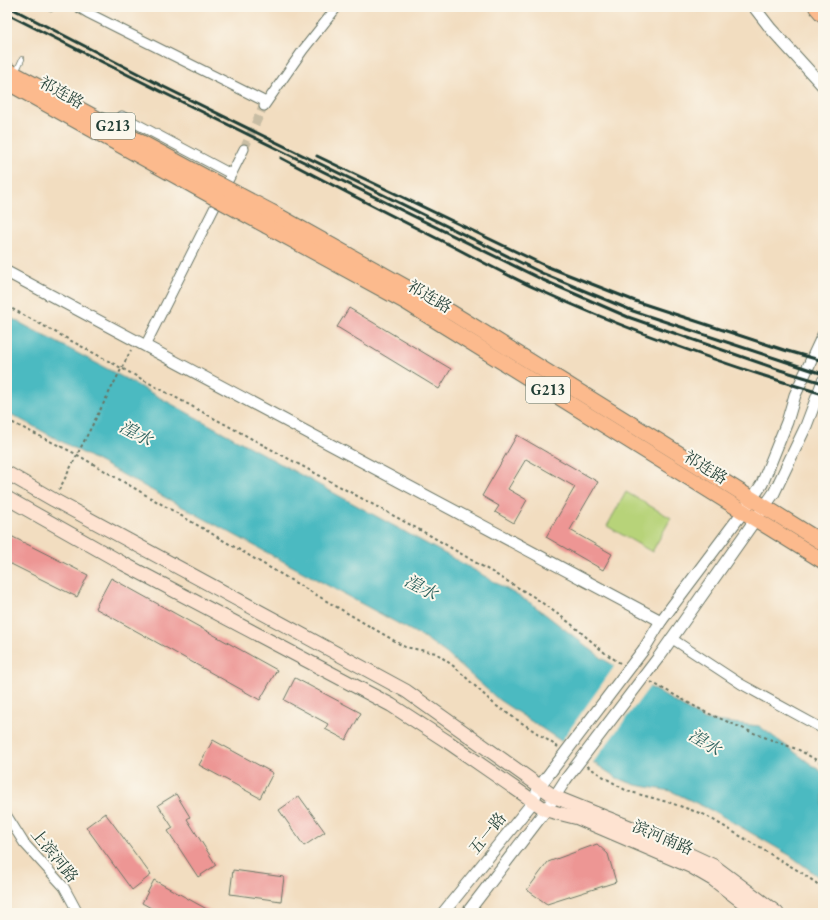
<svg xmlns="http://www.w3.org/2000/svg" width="830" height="920" font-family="'EB Garamond','Noto Serif SC',serif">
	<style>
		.green { fill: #b7d379; stroke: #6b8856 }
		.water { fill: #4bbac1; stroke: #357c7a }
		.pier { fill: #f2ddc0 }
		.building { fill: #ed9694 }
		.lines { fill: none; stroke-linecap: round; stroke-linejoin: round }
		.minor-tunnel { stroke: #c8bda4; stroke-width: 9; stroke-dasharray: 9 4.5; stroke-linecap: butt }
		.service-casing { stroke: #697565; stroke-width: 6 }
		.minor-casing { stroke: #697565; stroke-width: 11 }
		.tertiary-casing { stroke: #697565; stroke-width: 13 }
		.secondary-casing { stroke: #697565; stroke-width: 15 }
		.trunk-casing { stroke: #697565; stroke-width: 17 }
		.motorway-casing { stroke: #697565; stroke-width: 18 }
		.path { stroke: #697565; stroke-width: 2; stroke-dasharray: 3 3; stroke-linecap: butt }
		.service { stroke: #fff; stroke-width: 4.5 }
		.minor { stroke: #fff; stroke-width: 9 }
		.tertiary { stroke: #fff; stroke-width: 11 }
		.secondary { stroke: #fee3d1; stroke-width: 13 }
		.trunk { stroke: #fcba8d; stroke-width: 15 }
		.motorway { stroke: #fcba8d; stroke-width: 16 }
		.rail { stroke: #1f3d34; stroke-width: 3 }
		.tertiary-bridge-casing { stroke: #697565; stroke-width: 13; stroke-linecap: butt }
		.trunk-bridge-casing { stroke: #697565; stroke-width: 17; stroke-linecap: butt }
		.tertiary-bridge { stroke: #fff; stroke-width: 11 }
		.trunk-bridge { stroke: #fcba8d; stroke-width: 15 }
		.labels { text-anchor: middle; stroke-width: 4; stroke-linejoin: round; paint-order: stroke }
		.shield { fill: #fbf7ec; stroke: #61756b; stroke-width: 1 }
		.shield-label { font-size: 15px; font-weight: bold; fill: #1f3d34 }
		.street-label { font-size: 16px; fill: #1f3d34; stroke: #fbf7ec }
		.water-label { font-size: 17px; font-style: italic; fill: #2c625e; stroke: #fbf7ec }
	</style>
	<rect width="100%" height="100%" fill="#fbf7ec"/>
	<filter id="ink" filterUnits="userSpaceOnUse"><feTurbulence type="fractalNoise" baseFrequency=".025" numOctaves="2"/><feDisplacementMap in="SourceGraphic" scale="8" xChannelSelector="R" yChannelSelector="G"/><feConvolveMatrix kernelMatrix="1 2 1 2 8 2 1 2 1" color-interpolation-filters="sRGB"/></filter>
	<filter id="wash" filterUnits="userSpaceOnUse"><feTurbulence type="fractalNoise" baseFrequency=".012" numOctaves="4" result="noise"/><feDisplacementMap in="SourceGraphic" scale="16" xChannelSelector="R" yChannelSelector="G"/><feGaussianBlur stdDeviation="0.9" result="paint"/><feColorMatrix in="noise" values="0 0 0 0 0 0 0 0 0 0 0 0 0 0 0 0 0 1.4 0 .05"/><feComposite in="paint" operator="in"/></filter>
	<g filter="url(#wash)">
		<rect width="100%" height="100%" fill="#f2ddc0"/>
		<polygon class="green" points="626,492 671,518 652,552 607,526"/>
		<polygon class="water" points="7,316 113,372 469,567 532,604 603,659 705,720 759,726 823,773 823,880 791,856 715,812 671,791 636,785 617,778 499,700 447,654 425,638 7,412"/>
		<polygon class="pier" points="616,664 651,685 592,764 560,743"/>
		<g id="blocks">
			<g class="building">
				<polygon points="349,308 451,369 439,389 337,327"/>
				<polygon points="517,435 598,482 570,530 612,554 603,570 546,537 575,487 526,459 508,489 527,500 514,523 495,512 499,506 482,496"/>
				<polygon points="7,534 88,575 77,597 7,562"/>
				<polygon points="111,578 277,670 260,700 95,608"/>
				<polygon points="295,678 361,713 346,740 325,729 328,724 284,700"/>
				<polygon points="213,740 273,773 260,798 199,765"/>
				<polygon points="176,794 190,817 187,819 216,865 198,877 168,831 173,828 158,805"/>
				<polygon points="299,796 325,832 304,846 279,810"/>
				<polygon points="105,813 151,875 132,890 86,827"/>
				<polygon points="597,844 608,854 616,882 547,904 527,890 548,862"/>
				<polygon points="233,870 284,877 281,901 230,894"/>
				<polygon points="154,880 214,913 160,913 142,903"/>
			</g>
		</g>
	</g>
	<g filter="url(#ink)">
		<use href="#blocks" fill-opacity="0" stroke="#697565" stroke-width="1"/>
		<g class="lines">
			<polyline class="minor-tunnel" points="244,149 263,107"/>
			<g class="service-casing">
				<g id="service">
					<polyline points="51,9 52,7"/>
					<polyline points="16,72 22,59"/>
				</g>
			</g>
			<g class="minor-casing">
				<g id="minor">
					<polyline points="78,7 88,13 266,102"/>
					<polyline points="264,106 303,50 337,7"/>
					<polyline points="116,128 122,116 231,174"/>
					<polyline points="145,346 244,149"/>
					<polyline points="671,638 741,684 823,729"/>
					<polyline points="7,816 24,843 64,887 78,913"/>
				</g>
			</g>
			<g class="tertiary-casing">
				<g id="tertiary">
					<polyline points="754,7 771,29 823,86"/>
					<polyline points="7,272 661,621"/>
					<polyline points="644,649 661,621 743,512 762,484 787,422 795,395 823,335"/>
					<polyline points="658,658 774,493 806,426 823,381"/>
					<polyline points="443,913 533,802 539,787 552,770"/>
					<polyline points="467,913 546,810 566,779"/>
				</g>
			</g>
			<g class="secondary-casing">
				<g id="secondary">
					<polyline points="7,473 54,500 406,691 555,797 637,830 714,866 777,913"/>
					<polyline points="7,498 124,564 391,705 448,742 546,810 578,818 690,866 714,880 757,913"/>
				</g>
			</g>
			<g class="trunk-casing">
				<g id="trunk">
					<polyline points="7,70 218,184"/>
					<polyline points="7,82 212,196"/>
					<polyline points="273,213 452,313 823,543"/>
					<polyline points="267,226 406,302 823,561"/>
				</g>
			</g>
			<g class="motorway-casing">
				<polyline id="motorway" points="817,7 823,14"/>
			</g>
			<g class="path">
				<polyline points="7,306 431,536 534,597 570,623 605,653 620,663"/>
				<polyline points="7,420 76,454 405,647 436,653 456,668 495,705 558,747"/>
				<polyline points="59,490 131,350"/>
				<polyline points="651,682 705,712 756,734 799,750 823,764"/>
				<polyline points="587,766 607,779 627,791 671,803 705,815 802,873 823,888"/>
			</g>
			<use href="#service" class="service"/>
			<use href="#minor" class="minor"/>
			<use href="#tertiary" class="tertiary"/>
			<use href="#secondary" class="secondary"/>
			<use href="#trunk" class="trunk"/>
			<use href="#motorway" class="motorway"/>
			<g class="rail">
				<polyline points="9,7 164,87 544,274 633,311 823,374"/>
				<polyline points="7,14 162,92 543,280 628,317 780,370 823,383"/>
				<polyline points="317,156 546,266 635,301 784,350 823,361"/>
				<path d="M281 158C336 187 392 216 448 244 477 259 506 275 537 289 629 331 725 365 823 394"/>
			</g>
			<g class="tertiary-bridge-casing">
				<g id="tertiary-bridge">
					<polyline points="552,770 644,649"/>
					<polyline points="566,779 658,658"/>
				</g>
			</g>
			<g class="trunk-bridge-casing">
				<g id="trunk-bridge">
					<polyline points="218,184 273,213"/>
					<polyline points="212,196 267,226"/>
				</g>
			</g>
			<use href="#tertiary-bridge" class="tertiary-bridge"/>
			<use href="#trunk-bridge" class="trunk-bridge"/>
		</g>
	</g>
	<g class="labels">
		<g class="shield">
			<rect x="91" y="113" width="44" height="26" rx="3"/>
			<rect x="526" y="377" width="44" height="26" rx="3"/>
		</g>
		<g class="shield-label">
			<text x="113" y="131">G213</text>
			<text x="548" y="395">G213</text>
		</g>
		<g class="street-label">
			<text transform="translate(62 92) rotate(29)" y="6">祁连路</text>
			<text transform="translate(430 296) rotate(31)" y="6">祁连路</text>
			<text transform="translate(706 467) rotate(32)" y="6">祁连路</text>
			<text transform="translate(487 833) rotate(-51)" y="6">五一路</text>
			<text transform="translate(663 837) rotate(23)" y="6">滨河南路</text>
			<text transform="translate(55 855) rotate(51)" y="6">上滨河路</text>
		</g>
		<g class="water-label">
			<text transform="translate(136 433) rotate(28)" y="6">湟水</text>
			<text transform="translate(421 587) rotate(28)" y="6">湟水</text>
			<text transform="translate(705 742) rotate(32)" y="6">湟水</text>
		</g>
	</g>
	<rect width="830" height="920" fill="none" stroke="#fbf7ec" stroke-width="24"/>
</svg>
